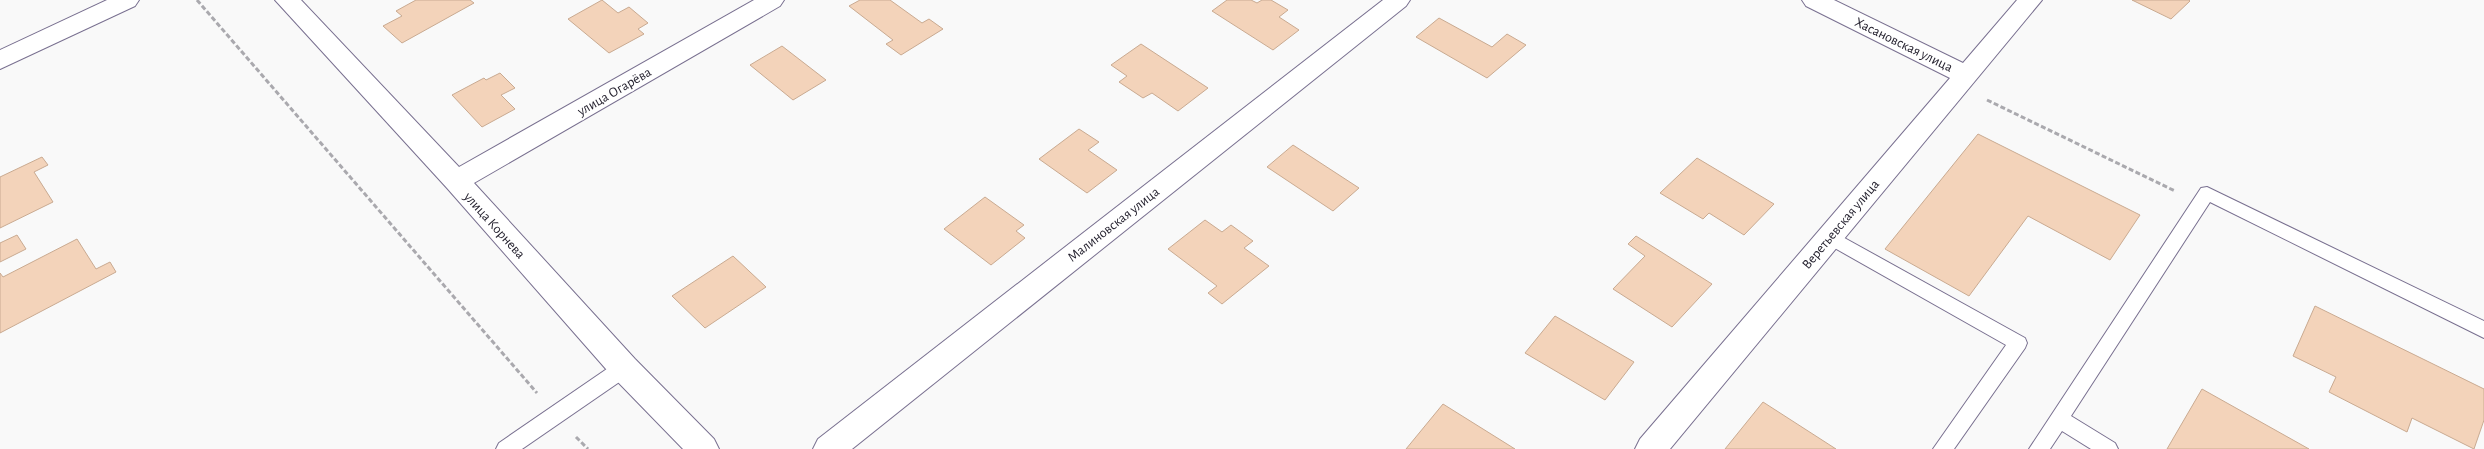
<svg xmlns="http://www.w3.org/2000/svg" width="2484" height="449" font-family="'Alegreya Sans',sans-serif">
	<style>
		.building { fill: #f3d3ba; stroke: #c9aa91 }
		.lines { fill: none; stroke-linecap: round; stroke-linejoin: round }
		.service-casing { stroke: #797090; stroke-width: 2 }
		.minor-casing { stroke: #797090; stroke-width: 2 }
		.path { stroke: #aaa9ae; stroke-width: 3; stroke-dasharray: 5 2.5; stroke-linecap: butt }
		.service { fill: #fff; fill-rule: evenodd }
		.minor { fill: #fff; fill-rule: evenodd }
		.labels { text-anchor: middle; stroke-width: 4; stroke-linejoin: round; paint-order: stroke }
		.street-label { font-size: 14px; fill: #25222f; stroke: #fff }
	</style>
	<rect width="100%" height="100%" fill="#f9f9f9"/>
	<g class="building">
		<polygon points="416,0 470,0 474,3 402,43 383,26 402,16 396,11"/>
		<polygon points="602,0 618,13 629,7 648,23 638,29 644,34 609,53 568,19"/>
		<polygon points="860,0 890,0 922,23 929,19 943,29 901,55 886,44 893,40 849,6"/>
		<polygon points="1227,0 1251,0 1257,3 1262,0 1271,0 1288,10 1279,17 1299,30 1273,50 1212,11"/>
		<polygon points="2132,0 2189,0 2190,1 2171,19"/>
		<polygon points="1439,18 1492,47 1507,34 1526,45 1487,78 1416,37"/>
		<polygon points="1141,44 1208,88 1178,111 1152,93 1143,98 1119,82 1127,76 1111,65"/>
		<polygon points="782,46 826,80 793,100 750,65"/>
		<polygon points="500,73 515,88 501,95 515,109 482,127 452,95 484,78 486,80"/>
		<polygon points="1079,129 1099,142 1088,150 1117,170 1087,193 1039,159"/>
		<polygon points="1978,134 2140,215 2110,260 2028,216 1969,296 1885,249"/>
		<polygon points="1293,145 1359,188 1333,211 1267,167"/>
		<polygon points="42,157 48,165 34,172 53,202 0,228 0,177"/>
		<polygon points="1697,158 1774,204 1744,235 1709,213 1703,219 1660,193"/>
		<polygon points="985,197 1024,225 1016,231 1025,238 991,265 944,229"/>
		<polygon points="1205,220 1222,232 1231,225 1253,241 1244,248 1269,266 1222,304 1208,293 1217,286 1168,249"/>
		<polygon points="17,235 26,249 0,262 0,243"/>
		<polygon points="1636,236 1712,284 1672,327 1613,289 1645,256 1628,244"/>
		<polygon points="77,239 96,269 110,262 116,272 0,333 0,273 3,277"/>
		<polygon points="733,256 766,287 705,328 672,296"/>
		<polygon points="2315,306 2484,389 2484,420 2474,449 2412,418 2407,432 2329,392 2336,377 2293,356"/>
		<polygon points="1555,316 1634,362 1605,400 1525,353"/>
		<polygon points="2202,389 2309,449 2167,449"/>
		<polygon points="1763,402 1836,449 1725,449"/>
		<polygon points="1443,404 1515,449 1406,449"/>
	</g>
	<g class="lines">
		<g class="service-casing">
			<g id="service">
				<polygon points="2207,187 2484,321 2484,338 2210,202 2071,416 2115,443 2118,449 2091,449 2062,431 2050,449 2029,449 2201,188"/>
				<polygon points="1830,230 2025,338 2027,343 2025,348 1954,449 1933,449 2006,345 1824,242 1821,237 1824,232"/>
				<polygon points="624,360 631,362 634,368 631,374 522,449 496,449 499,443 617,362"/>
			</g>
		</g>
		<g class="minor-casing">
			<g id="minor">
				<polygon points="107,0 139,0 135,6 0,69 0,50"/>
				<polygon points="275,0 301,0 459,167 754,0 784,0 780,6 474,183 635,359 714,439 719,449 683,449 613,377 447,188"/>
				<polygon points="1383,0 1410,0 1406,6 852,449 813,449 818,439"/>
				<polygon points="1802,0 1834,0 1963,63 2017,0 2042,0 1670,449 1635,449 1640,439 1950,78 1806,6"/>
			</g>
		</g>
		<g class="path">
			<polyline points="197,0 537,393"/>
			<polyline points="1987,100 2175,191"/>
			<polyline points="576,437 588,449"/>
		</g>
		<use href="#service" class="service"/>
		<use href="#minor" class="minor"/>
	</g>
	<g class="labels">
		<g class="street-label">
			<text transform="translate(1904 44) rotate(26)" y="5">Хасановская улица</text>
			<text transform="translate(614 91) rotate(-30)" y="5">улица Огарёва</text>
			<text transform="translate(1113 224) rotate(-38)" y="5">Малиновская улица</text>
			<text transform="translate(1840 224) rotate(-50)" y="5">Веретьевская улица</text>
			<text transform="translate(495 225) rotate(48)" y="5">улица Корнева</text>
		</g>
	</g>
</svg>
